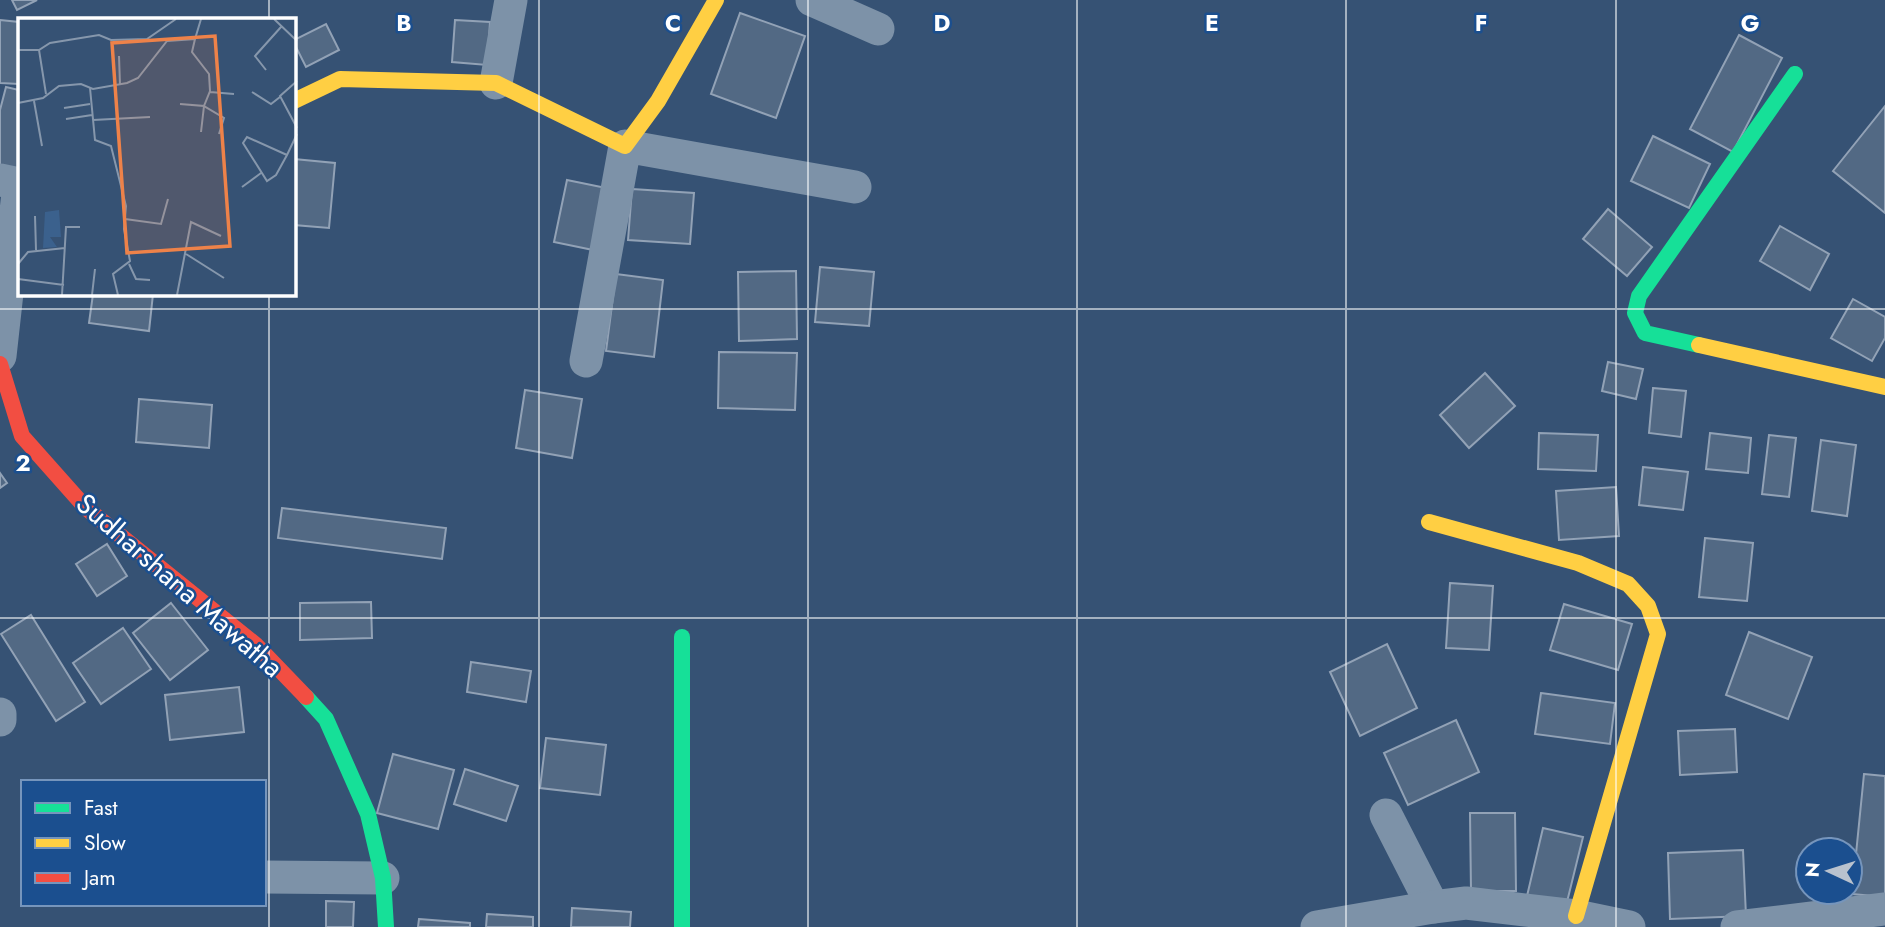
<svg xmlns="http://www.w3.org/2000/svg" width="1885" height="927" font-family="Jost,sans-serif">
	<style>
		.building { fill: #526984; stroke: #92a2b6; stroke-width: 2 }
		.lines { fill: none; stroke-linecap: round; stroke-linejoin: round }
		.street { stroke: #7d92a8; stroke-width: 33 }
		.fast { stroke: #16e098; stroke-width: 16 }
		.slow { stroke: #ffcf43; stroke-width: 16 }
		.jam { stroke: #f24e42; stroke-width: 16 }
		.grid { fill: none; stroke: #fff; stroke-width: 2; stroke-opacity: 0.55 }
		.labels { text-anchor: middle; stroke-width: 5; stroke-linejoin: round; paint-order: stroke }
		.street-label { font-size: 28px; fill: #fff; stroke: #1b4f8f }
		.inset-road { fill: none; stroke: #8697ac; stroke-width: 2 }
		.view { fill: #ee8249; fill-opacity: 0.15; stroke: #ee8249; stroke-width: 3.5 }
		.inset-edge { fill: none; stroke: #fff; stroke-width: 3.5 }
		.grid-label { font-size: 23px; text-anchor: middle; font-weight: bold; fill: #fff; stroke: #1b4f8f; stroke-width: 5; stroke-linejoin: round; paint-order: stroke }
	</style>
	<rect width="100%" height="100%" fill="#365274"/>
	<g class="building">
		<polygon points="12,0 37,0 17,10"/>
		<polygon points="740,13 805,36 776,118 711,94"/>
		<polygon points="0,20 19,22 19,84 0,83"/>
		<polygon points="455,20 490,22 487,65 452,62"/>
		<polygon points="326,24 339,50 306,67 294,43 294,40"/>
		<polygon points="1739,35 1782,58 1733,152 1690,129"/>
		<polygon points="6,87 19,90 19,174 0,165 0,110"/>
		<polygon points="1885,106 1885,213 1833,171"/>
		<polygon points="1653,136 1710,164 1689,208 1631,181"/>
		<polygon points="294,159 335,163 329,228 294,225"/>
		<polygon points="567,180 611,189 598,251 554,242"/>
		<polygon points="632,189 694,193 690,244 628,240"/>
		<polygon points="1608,209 1652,247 1627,276 1583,239"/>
		<polygon points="1780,226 1829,254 1810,290 1760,261"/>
		<polygon points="820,267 874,272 869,326 815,322"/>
		<polygon points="796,271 797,339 739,341 738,272"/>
		<polygon points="616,274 663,280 654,357 606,351"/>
		<polygon points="93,294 153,294 149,331 89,323"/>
		<polygon points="1853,299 1885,317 1885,338 1872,361 1831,338"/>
		<polygon points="719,352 797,353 795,410 718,408"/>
		<polygon points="1608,362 1643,369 1636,399 1602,391"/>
		<polygon points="1485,373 1515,406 1469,448 1440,415"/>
		<polygon points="1653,388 1686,391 1681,437 1649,433"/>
		<polygon points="525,390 582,399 572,458 516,448"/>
		<polygon points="139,399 212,405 209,448 136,442"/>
		<polygon points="1539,433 1598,435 1596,471 1538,469"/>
		<polygon points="1710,433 1751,438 1748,473 1706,469"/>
		<polygon points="1769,435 1796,438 1789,497 1762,494"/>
		<polygon points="1821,440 1856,445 1847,516 1812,511"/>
		<polygon points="1643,467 1688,472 1683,510 1639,505"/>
		<polygon points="0,473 7,483 0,488"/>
		<polygon points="1616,487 1619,536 1559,540 1556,491"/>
		<polygon points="282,508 446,528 442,559 278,538"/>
		<polygon points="1705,538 1753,543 1747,601 1699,597"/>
		<polygon points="107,544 127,576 97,596 76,564"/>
		<polygon points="1450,583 1493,586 1489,650 1446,648"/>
		<polygon points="371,602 372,638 300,640 300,603"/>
		<polygon points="171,603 208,650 170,680 133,633"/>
		<polygon points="1564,604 1632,624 1618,670 1550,650"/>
		<polygon points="31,615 85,702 56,721 1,634"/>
		<polygon points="123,628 151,669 101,704 73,663"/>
		<polygon points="1749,632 1812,657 1788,719 1726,695"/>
		<polygon points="1387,644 1417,708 1360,736 1330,672"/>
		<polygon points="471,662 531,671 526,702 467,692"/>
		<polygon points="239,687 244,732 170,740 165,695"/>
		<polygon points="1541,693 1615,703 1610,744 1535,734"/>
		<polygon points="1456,720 1479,772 1408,805 1384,753"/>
		<polygon points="1735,729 1737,772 1680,775 1678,731"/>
		<polygon points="546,738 606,745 600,795 540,788"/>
		<polygon points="393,754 454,770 438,829 377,813"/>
		<polygon points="465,769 518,786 506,821 454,804"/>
		<polygon points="1864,774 1885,776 1885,897 1852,894"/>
		<polygon points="1470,813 1515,813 1516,891 1471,891"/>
		<polygon points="1543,828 1583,837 1566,906 1527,896"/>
		<polygon points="1743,850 1746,916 1670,919 1668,853"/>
		<polygon points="326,901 354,902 353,927 326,927"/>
		<polygon points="572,908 631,912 630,927 571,927"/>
		<polygon points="487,914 533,917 533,927 486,927"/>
		<polygon points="419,919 470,923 470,927 418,927"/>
	</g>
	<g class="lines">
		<g class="street">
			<polyline points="812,0 878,29"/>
			<polyline points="496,83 511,0"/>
			<polyline points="0,180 19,184 0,356"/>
			<polyline points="586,361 625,146 855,187"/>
			<polyline points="0,714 0,720"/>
			<polyline points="1386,815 1433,907"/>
			<polyline points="264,877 383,878"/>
			<polyline points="1317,927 1433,907 1466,903 1576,916 1629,927"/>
			<polyline points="1737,927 1885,909"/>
		</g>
		<g class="fast">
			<polyline points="1699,345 1645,333 1635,313 1639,296 1795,74"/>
			<polyline points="682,637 682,927"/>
			<polyline points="306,697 326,719 368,814 383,878 386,927"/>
		</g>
		<g class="slow">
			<polyline points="294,101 340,79 496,83 625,146 658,101 716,0"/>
			<polyline points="1699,345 1885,387"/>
			<polyline points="1429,522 1578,563 1628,584 1648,606 1658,634 1576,916"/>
		</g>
		<polyline class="jam" points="0,364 22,436 86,508 256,645 306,697"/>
	</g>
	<path class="grid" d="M269 0V19M539 0V927M808 0V927M1077 0V927M1346 0V927M1616 0V927M269 294V927M0 309H1885M0 618H1885"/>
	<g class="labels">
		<g class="street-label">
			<text transform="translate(180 585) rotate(41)" y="10">Sudharshana Mawatha</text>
		</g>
	</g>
	<g transform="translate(18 18)">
		<rect width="278" height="278" fill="#365274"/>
		<path d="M41 192 43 219H32L39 229 25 230 27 194Z" fill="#3b618d"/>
		<path class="inset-road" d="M256 1 279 23M177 21 174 34 191 56 192 73 186 88 206 100 201 116M0 32H21L32 25 81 17 93 22 129 21 158 1M21 32 28 76M101 38 102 67M248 52 237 38 263 9M279 63 262 78 279 110M72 70 77 122 93 128 108 188 106 211 112 243 95 256 100 277M192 74 216 76M234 74 253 86 262 79M16 83 24 128M0 85 25 80 41 68 63 66 75 71 109 65 120 60 149 23 177 21 183 1M162 86 186 88 183 114M46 90 72 86M48 101 74 97M75 102 132 99M269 137 229 119 225 125 249 163 258 157 269 137 279 116M224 169 243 155M17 198 18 232M107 201 143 206 150 181M168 236 206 260M0 246 10 234 47 230M111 246 118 261 132 262M0 261 46 267M44 277 48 209H62M74 277 77 251M159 277 173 204 203 218"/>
		<path class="view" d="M197 18 212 228 109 235 94 25Z"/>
		<rect width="278" height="278" class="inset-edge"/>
	</g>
	<g class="grid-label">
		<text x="404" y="31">B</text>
		<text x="673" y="31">C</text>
		<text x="942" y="31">D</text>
		<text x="1212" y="31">E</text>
		<text x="1481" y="31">F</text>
		<text x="1750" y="31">G</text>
		<text x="23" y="471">2</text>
	</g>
	<rect x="21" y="780" width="245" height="126" fill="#1b4f8f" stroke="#7695bc" stroke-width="2"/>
	<rect x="35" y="803" width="35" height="10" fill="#16e098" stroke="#7695bc" stroke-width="2"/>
	<text x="84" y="815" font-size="21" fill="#ffffff">Fast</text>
	<rect x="35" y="838" width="35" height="10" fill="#ffcf43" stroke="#7695bc" stroke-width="2"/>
	<text x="84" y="850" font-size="21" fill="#ffffff">Slow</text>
	<rect x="35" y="873" width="35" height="10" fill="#f24e42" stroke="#7695bc" stroke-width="2"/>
	<text x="84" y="885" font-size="21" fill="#ffffff">Jam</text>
	<g transform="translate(1829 871) rotate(274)"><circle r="33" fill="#1b4f8f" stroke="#7695bc" stroke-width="2"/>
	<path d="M0-5L12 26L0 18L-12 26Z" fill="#b9c2ce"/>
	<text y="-10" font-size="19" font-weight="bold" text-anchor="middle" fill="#ffffff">N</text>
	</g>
</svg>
